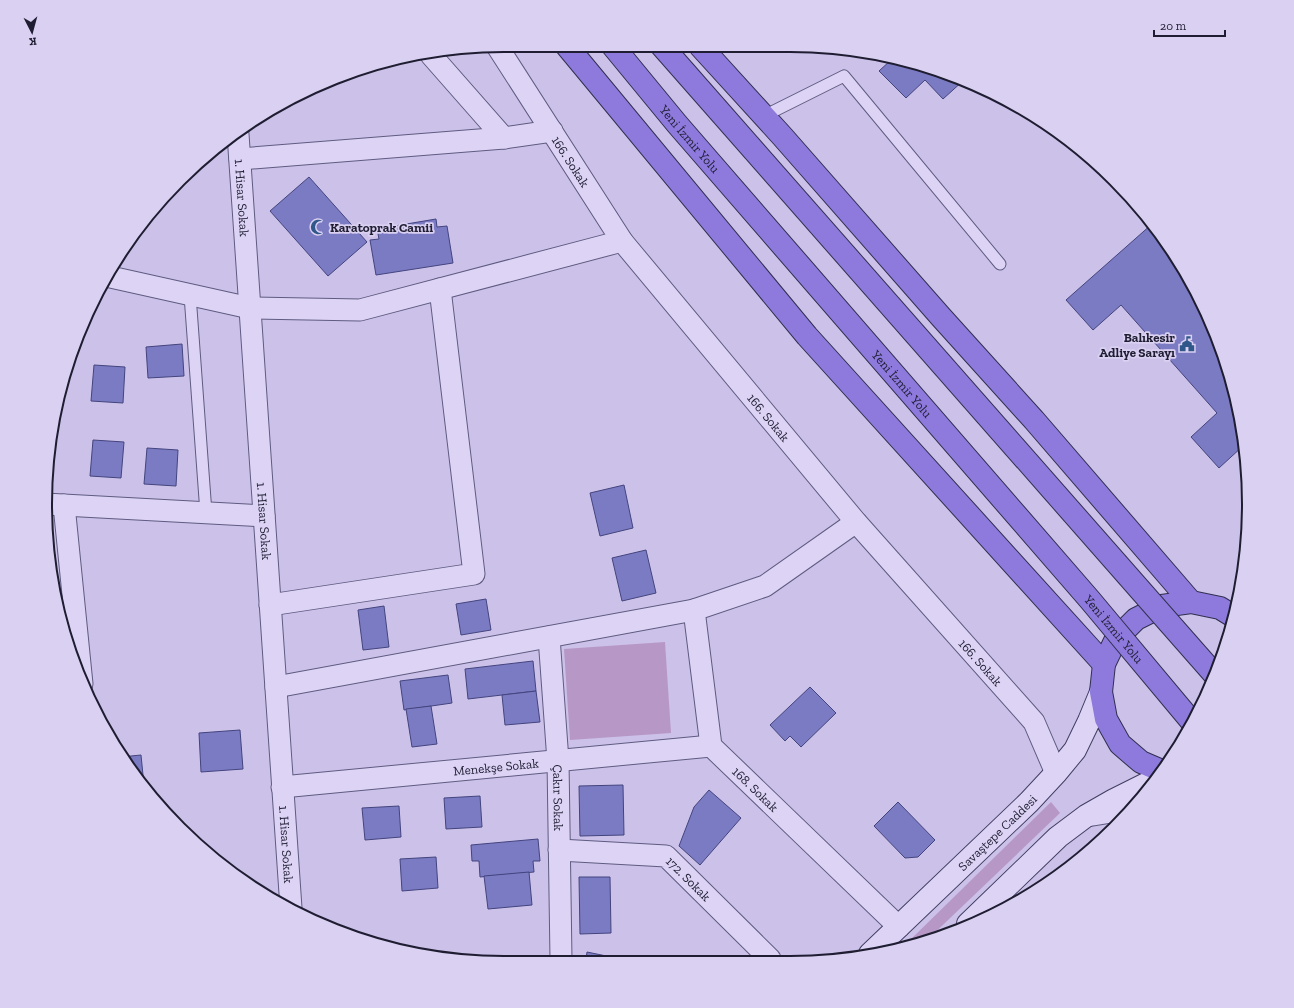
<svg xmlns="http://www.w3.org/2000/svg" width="1294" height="1008" font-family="'Zilla Slab',serif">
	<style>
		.green { fill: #b797c6 }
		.building { fill: #7b7bc4; stroke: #43447e }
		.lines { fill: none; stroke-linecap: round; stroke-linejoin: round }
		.service-casing { stroke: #5f5b81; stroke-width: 13 }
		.minor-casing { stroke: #5f5b81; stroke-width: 23 }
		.secondary-casing { stroke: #413e63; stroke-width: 24 }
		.trunk-casing { stroke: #302f4f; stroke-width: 24 }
		.service { stroke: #ddd4f5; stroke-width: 11 }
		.minor { stroke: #ddd4f5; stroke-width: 21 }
		.secondary { stroke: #ddd4f5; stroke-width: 22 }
		.trunk { stroke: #8e7add; stroke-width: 22 }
		.trunk-bridge-casing { stroke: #302f4f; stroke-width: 24; stroke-linecap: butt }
		.trunk-bridge { stroke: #8e7add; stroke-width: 22 }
		.labels { text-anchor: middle; stroke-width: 3.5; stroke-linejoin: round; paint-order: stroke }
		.street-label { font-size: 13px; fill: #1f1d32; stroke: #dad0f1 }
		.poi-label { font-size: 13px; font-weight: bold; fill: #1f1d32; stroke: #dad0f1; text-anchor: start }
		.rim { fill: none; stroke: #1f1d32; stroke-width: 2 }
	</style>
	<rect width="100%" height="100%" fill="#ccc1e9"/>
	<g class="green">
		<polygon points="665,642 671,733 570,740 564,649"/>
		<polygon points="1051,802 1060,813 925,942 904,946"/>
	</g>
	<g class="building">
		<polygon points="891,60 937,69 964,80 943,99 925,80 906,98 879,71"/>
		<polygon points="309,177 367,242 328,276 270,211"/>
		<polygon points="436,219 437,227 447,226 453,263 376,275 370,240 379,239 377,229"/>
		<polygon points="1152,224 1172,249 1214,329 1240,415 1243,446 1219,468 1191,437 1217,413 1121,305 1093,330 1066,300"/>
		<polygon points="182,344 184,376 148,378 146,347"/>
		<polygon points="94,365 125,367 123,403 91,401"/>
		<polygon points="93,440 124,442 121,478 90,476"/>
		<polygon points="147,448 178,450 176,486 144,484"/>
		<polygon points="624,485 633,528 600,536 590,493"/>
		<polygon points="646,550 656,593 622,601 612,558"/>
		<polygon points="486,599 491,630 461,635 456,604"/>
		<polygon points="384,606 389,647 363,650 358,610"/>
		<polygon points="533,661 536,691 468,699 465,669"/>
		<polygon points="448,675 452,703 404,710 400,681"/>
		<polygon points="810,687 836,713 801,747 790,736 785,741 770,725"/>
		<polygon points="536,691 540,722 505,725 502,695"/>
		<polygon points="431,706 437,744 412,747 406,709"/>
		<polygon points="240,730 243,769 201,772 199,733"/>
		<polygon points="141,755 144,785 121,757"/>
		<polygon points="623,785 624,835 580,836 579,786"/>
		<polygon points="709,790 741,818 700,865 679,846 694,807"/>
		<polygon points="480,796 482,827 446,829 444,798"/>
		<polygon points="898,802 935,840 918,857 905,858 874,826"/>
		<polygon points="399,806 401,837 365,840 362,808"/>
		<polygon points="538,839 540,861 533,861 534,872 480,877 479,861 472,861 471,845"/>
		<polygon points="436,857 438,888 402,891 400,859"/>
		<polygon points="529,872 532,905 488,909 484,876"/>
		<polygon points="579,877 610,877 611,933 580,934"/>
		<polygon points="587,952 616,958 615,959 586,959"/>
	</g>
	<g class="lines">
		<g class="service-casing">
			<g id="service">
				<polyline points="764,116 844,76 1000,264"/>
				<polyline points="190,295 206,513"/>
			</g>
		</g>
		<g class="minor-casing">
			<g id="minor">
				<path id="s1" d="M497 46 622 241 856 522 1034 722 1056 773"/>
				<polyline points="431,55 504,138"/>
				<path id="s2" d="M238 134 291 908"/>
				<polyline points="240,159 504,138 552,131"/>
				<polyline points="106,276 250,308 360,310 622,241"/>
				<polyline points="45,504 264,516"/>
				<polyline points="64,505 82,684"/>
				<polyline points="270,605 474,574 440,289"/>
				<path id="s3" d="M694 610 711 746 899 927"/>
				<path id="s4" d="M549 637 558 761 561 959"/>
				<polyline points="276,687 694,610 765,586 856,522"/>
				<path id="s5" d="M282 787 711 746"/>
				<polyline points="1087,816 1130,809"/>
				<path id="s6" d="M559 850 666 856 770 959"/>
			</g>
		</g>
		<g class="secondary-casing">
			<g id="secondary">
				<polyline points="968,924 1058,837 1086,816 1114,800 1156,779"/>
				<path id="s7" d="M870 954 1029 802 1056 773 1075 750 1089 721 1101 692"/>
			</g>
		</g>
		<g class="trunk-casing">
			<g id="trunk">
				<polyline points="566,45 807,336 1104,664"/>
				<polyline points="700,46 782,136 941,317 1034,420 1191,602"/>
				<polyline points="1162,771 1141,762 1120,744 1106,719 1101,692 1104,664 1116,639 1136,619 1162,606 1191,602 1220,608 1233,616"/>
			</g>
		</g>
		<use href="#service" class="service"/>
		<use href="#minor" class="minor"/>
		<use href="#secondary" class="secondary"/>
		<use href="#trunk" class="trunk"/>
		<g class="trunk-bridge-casing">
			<g id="trunk-bridge">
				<path id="s8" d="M612 45 677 124 1090 600 1192 722"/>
				<polyline points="661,45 1215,675"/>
			</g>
		</g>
		<use href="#trunk-bridge" class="trunk-bridge"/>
	</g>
	<defs>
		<g id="mosque-bare" transform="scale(1.2)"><path d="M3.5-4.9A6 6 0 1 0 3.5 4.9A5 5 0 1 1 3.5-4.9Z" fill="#30578a" stroke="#dad0f1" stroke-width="2.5" paint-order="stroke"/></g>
		<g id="civic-bare" transform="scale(1.2)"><path d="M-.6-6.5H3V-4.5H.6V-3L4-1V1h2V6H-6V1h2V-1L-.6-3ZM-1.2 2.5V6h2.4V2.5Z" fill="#30578a" stroke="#dad0f1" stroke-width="2.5" paint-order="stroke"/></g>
	</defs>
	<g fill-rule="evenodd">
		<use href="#mosque-bare" x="318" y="227"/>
		<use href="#civic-bare" x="1187" y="344"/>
	</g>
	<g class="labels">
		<g class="street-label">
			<text dy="5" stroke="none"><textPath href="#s8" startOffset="122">Yeni İzmir Yolu</textPath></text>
			<text dy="5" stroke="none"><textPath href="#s1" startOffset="137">166. Sokak</textPath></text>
			<text dy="5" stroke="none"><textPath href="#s2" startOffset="64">1. Hisar Sokak</textPath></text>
			<text dy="5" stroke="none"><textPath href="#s8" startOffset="446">Yeni İzmir Yolu</textPath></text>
			<text dy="5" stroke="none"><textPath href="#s1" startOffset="461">166. Sokak</textPath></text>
			<text dy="5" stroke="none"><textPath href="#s2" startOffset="388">1. Hisar Sokak</textPath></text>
			<text dy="5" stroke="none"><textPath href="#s8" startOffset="770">Yeni İzmir Yolu</textPath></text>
			<text dy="5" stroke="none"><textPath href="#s1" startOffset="785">166. Sokak</textPath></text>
			<text dy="5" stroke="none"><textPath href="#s5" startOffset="215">Menekşe Sokak</textPath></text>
			<text dy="5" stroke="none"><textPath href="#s3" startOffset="199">168. Sokak</textPath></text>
			<text dy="5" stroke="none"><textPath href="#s4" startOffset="161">Çakır Sokak</textPath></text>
			<text dy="5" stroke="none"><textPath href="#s7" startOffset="176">Savaştepe Caddesi</textPath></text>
			<text dy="5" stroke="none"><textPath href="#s2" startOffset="712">1. Hisar Sokak</textPath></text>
			<text dy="5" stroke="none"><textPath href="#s6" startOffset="139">172. Sokak</textPath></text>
		</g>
		<g class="poi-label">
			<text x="330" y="232">Karatoprak Camii</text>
			<text x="1175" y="342" text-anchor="end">Balıkesir<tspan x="1175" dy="15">Adliye Sarayı</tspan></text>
		</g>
	</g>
	<path d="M0 0H1294V1008H0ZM504 52H790A452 452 0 0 1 1242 504V504A452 452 0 0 1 790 956H504A452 452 0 0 1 52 504V504A452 452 0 0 1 504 52Z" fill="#dad0f1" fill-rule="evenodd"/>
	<path class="rim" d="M504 52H790A452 452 0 0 1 1242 504V504A452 452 0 0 1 790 956H504A452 452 0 0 1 52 504V504A452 452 0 0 1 504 52Z"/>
	<g transform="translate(32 32) rotate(174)" stroke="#dad0f1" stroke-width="3" paint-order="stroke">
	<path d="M0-3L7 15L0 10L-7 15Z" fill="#1f1d32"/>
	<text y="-6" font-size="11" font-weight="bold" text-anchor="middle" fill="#1f1d32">K</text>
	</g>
	<path d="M1154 30v6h71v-6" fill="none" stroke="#1f1d32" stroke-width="2"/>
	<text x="1160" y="30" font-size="12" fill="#1f1d32" stroke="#dad0f1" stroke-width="3" paint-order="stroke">20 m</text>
</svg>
